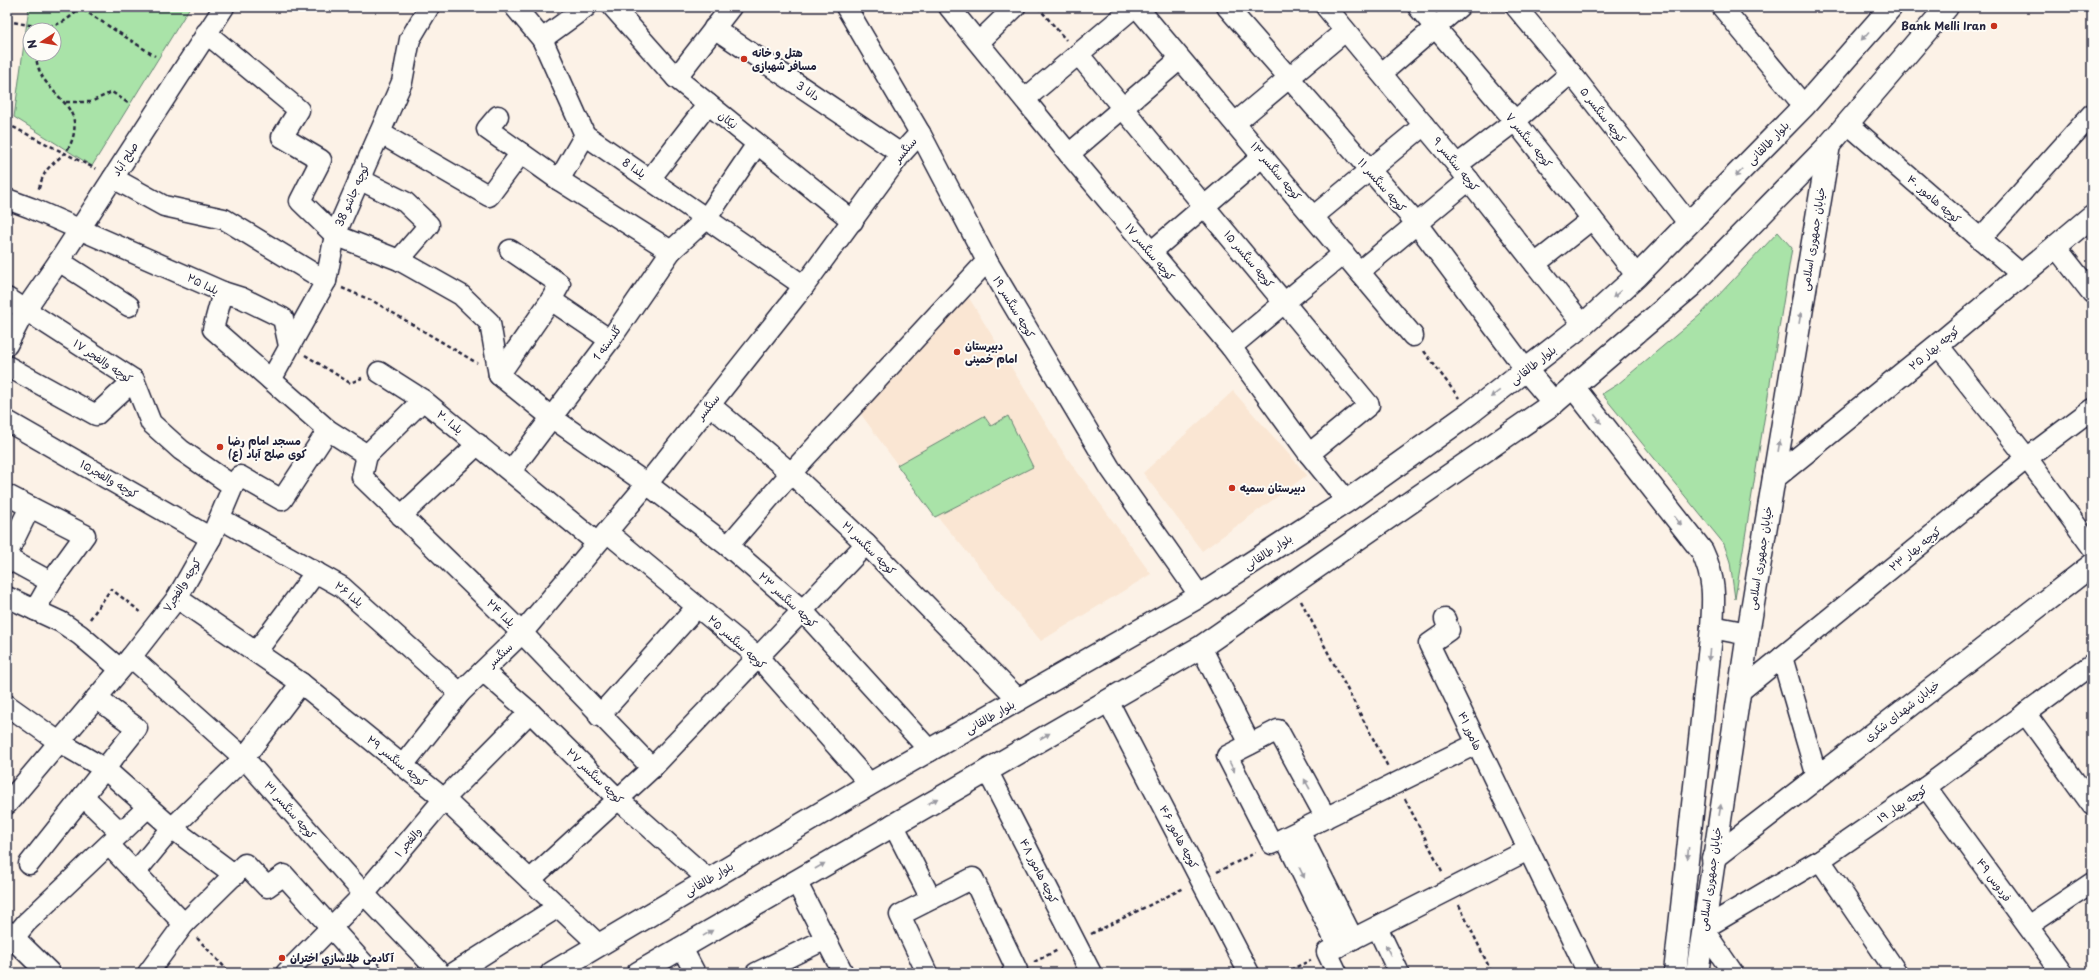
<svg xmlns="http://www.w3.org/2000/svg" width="2099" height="980" font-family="'Playpen Sans','Playpen Sans Arabic',sans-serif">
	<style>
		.built { fill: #fae6d3 }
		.green { fill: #a9e3a8; stroke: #668272; fill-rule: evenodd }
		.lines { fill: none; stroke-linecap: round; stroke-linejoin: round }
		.minor-casing { stroke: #22223b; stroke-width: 23 }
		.tertiary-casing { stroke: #22223b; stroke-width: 25 }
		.primary-casing { stroke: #22223b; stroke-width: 25 }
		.path { stroke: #22223b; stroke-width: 2.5; stroke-dasharray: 4 3; stroke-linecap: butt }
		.minor { stroke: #fdfcf7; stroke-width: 20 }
		.tertiary { stroke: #fdfcf7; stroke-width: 22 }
		.primary { stroke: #fdfcf7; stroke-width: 22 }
		.oneway { fill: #9a9aa2 }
		.poi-dot { fill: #c8321e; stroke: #fdfcf7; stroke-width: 1.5 }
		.labels { text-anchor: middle; stroke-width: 4; stroke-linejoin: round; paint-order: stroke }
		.poi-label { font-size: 11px; font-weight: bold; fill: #22223b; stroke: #fdfcf7; text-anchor: start }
		.street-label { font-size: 11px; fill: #22223b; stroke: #fdfcf7 }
	</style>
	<rect width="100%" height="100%" fill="#fcf2e7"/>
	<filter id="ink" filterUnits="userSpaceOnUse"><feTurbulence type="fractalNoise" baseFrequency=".025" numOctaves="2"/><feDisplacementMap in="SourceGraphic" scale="8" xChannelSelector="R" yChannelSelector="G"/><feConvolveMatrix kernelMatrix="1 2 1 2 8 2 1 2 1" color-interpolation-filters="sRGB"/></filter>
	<g filter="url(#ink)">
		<g class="built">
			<polygon points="966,293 1063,452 1151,574 1041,641 937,516 935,517 858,410"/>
			<polygon points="1233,391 1307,475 1202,551 1143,473"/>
		</g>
		<g class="green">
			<path d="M29 7H190L92 166 14 117ZM30 30H54V54H30Z"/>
			<polygon points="1778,232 1792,248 1735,599 1730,562 1724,544 1602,394 1618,384 1700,315"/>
			<polygon points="984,416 991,426 1008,416 1033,467 935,517 897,465"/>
		</g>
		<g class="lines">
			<g class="minor-casing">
				<g id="minor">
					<polyline points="515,7 542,39 585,135 804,286"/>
					<polyline points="613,7 676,78 853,221"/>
					<polyline points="846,7 920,133 987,261 1110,468 1200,596"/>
					<polyline points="949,7 1069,154 1231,347 1309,454 1347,501"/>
					<polyline points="1137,7 1413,336"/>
					<polyline points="1227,7 1417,224 1526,370"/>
					<polyline points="1326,7 1457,165 1583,325"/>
					<polyline points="1418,7 1515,121 1637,276"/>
					<polyline points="1516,7 1571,73 1689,224"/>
					<polyline points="1722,7 1804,106"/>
					<polyline points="714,28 901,154"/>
					<polyline points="206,33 299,110 282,137 321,160 300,201 335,235 399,260 461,295 490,323 499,375 551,417 647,484 728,546 801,609 930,751"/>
					<polyline points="542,39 586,7"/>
					<polyline points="979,42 1015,7"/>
					<polyline points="1078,54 1369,405 1309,454"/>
					<polyline points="1382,73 1459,7"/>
					<polyline points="676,78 731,7"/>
					<polyline points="1025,99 1134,7"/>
					<polyline points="498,116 487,129 559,180 671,251"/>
					<polyline points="1235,123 1345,31"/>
					<polyline points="1847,123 2021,274"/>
					<polyline points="380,133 489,196 521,153"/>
					<polyline points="1069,154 1180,59"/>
					<polyline points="1457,165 1515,121 1571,73"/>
					<polyline points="113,178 164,206 224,219 326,281"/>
					<polyline points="359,179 405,202 429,225 399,260"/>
					<polyline points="650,179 708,104"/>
					<polyline points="559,180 585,135"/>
					<polyline points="7,199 31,208 223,292 213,329 328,430 367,455 423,400"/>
					<polyline points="1314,216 1424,125"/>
					<polyline points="1980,239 2092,114"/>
					<polyline points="2055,246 2092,293"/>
					<polyline points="510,250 560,284 551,300 610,340"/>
					<polyline points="1151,252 1263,156"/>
					<polyline points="59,261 129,306"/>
					<polyline points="1535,264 1592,219"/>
					<polyline points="1360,271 1469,180"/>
					<polyline points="223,292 242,298 283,318 289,346"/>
					<polyline points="7,298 134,380 151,423 181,450 233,486"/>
					<polyline points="7,345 25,310 59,261 224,7"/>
					<polyline points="1938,345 2027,458 2092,547"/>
					<polyline points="1231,347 1344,253"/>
					<polyline points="7,366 96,415 134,380"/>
					<polyline points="379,372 423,400 596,542"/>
					<polyline points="499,375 551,300"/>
					<polyline points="271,380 326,281 335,235 402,82 410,39 429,7"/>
					<polyline points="710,405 791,473 866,544 1019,700"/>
					<polyline points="7,421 211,538"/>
					<polyline points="367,455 362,477 522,633 652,768"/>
					<polyline points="511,471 610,340 671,251 706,219 757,144"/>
					<polyline points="7,495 85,535 51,582 35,610"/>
					<polyline points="401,516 478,444"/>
					<polyline points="221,519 342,587 460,693"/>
					<polyline points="607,532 758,657 870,784"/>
					<polyline points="728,546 791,473 987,261"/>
					<polyline points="7,554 30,507"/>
					<polyline points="7,558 51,582"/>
					<polyline points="7,597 61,622 80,635 120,669"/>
					<polyline points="177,598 301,683 444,799 599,945"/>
					<polyline points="1445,619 1449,630 1429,644 1588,973"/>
					<polyline points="1201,647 1250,744"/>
					<polyline points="256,652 316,572"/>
					<polyline points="131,657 244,758 364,894 440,973"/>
					<polyline points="1782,657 1817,777"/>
					<polyline points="483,671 530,712 619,800 708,879"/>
					<polyline points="1739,692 2027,458 2092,409"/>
					<polyline points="1108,701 1249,973"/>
					<polyline points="7,705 59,742 105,769 172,828 235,875"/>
					<polyline points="2025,713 2092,805"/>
					<polyline points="599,716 697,607"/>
					<polyline points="403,765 460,693 522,633 647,484 804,286 901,154 920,133"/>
					<polyline points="987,770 1091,973"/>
					<polyline points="1926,787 2062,973"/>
					<polyline points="83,796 121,833"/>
					<polyline points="7,804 131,657 177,598 211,538 233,486 240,476 282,500 328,430"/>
					<path d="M1326 818 1278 730 1227 756 1272 844C1340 811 1408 777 1476 744"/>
					<polyline points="893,824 931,899"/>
					<polyline points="1299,831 1353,939"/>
					<polyline points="1285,838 1338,947"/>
					<polyline points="109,845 184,924"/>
					<polyline points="1820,860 1897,973"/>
					<polyline points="29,864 137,728 96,698"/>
					<polyline points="135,873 172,828 244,758 301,683"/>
					<polyline points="530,880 652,768 866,544"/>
					<polyline points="796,881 843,973"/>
					<polyline points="2028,926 2092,883"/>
					<polyline points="1377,927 1399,973"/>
					<polyline points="13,939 26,923 148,807"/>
					<polyline points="682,948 695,973"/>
					<polyline points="148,973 184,924 245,864 267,887 284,875 372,973"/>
					<polyline points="286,973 364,894 444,799 530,712"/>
					<polyline points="454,973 558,907"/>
					<polyline points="756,973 826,939"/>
					<polyline points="927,973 900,915 973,878 1017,970 1012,973"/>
					<polyline points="1337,973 1327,952 1528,850"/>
					<polyline points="1733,973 1703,929 1820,860 1926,787 2092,664"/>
				</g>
			</g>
			<g class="tertiary-casing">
				<g id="tertiary">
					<path d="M1574 388 1702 551C1715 579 1714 596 1712 627L1675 973"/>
					<polyline points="1774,478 1938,345 2092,216"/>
					<polyline points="1712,627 1748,634"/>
					<polyline points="1713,858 2092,565"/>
					<polyline points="7,932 49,973"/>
					<polyline points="1697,973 1748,634 1829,145"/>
				</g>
			</g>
			<g class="primary-casing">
				<g id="primary">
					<polyline points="1526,370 1554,403"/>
					<polyline points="552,973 870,784 1200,596 1347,501 1470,413 1583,325 1637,276 1804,106 1891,7"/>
					<polyline points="638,973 1201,647 1554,403 1691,286 1829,145 1947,7"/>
				</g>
			</g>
			<g class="path">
				<polyline points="1038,7 1066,40"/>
				<path d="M7 21C35 26 60 34 79 7L155 56"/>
				<path d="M36 54C37 96 88 100 71 143 66 156 51 162 45 173 42 178 40 185 38 191"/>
				<polyline points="66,102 91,102 112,92 128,103"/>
				<polyline points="7,124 96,169"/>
				<polyline points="342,288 373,301 477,363"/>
				<polyline points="1424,351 1459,398"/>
				<polyline points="305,355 350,383 362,378"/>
				<polyline points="1301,601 1388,767"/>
				<polyline points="90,619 111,589 142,613"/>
				<polyline points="1405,799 1443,873"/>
				<polyline points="1217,872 1255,853"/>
				<polyline points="1459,905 1492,973"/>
				<polyline points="1091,934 1184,888"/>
				<polyline points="197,938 230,973"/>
				<polyline points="1034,962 1058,950"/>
				<polyline points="1284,973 1311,960"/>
			</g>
			<use href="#minor" class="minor"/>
			<use href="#tertiary" class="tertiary"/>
			<use href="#primary" class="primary"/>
		</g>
		<defs><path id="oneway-solid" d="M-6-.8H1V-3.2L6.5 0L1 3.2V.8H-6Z"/></defs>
		<g class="oneway">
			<use href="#oneway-solid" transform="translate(1865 36) rotate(132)"/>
			<use href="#oneway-solid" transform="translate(1739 173) rotate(134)"/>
			<use href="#oneway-solid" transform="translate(1617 294) rotate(138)"/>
			<use href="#oneway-solid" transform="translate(1800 318) rotate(-81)"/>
			<use href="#oneway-solid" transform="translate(1495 394) rotate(143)"/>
			<use href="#oneway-solid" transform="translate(1598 419) rotate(52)"/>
			<use href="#oneway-solid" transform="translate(1779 446) rotate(-81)"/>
			<use href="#oneway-solid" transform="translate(1678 521) rotate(52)"/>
			<use href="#oneway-solid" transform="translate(1709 655) rotate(96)"/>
			<use href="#oneway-solid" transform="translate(1045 736) rotate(-30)"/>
			<use href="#oneway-solid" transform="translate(1232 767) rotate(63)"/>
			<use href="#oneway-solid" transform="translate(1307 784) rotate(-119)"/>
			<use href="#oneway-solid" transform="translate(933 801) rotate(-30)"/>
			<use href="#oneway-solid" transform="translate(1720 810) rotate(-81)"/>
			<use href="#oneway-solid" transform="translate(1688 853) rotate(96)"/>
			<use href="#oneway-solid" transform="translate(820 866) rotate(-30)"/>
			<use href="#oneway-solid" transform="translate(1302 873) rotate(64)"/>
			<use href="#oneway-solid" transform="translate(708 933) rotate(-31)"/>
			<use href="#oneway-solid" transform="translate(1388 950) rotate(-116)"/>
		</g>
	</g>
	<g class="poi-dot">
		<circle cx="1994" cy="26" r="4"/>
		<circle cx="744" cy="59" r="4"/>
		<circle cx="957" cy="352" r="4"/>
		<circle cx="220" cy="447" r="4"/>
		<circle cx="1232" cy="488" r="4"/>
		<circle cx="282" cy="958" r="4"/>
	</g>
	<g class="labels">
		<g class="poi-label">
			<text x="1986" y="30" text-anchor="end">Bank Melli Iran</text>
			<text x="752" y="57">هتل و خانه<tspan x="752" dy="13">مسافر شهبازی</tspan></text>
			<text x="965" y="350">دبیرستان<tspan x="965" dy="13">امام خمینی</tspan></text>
			<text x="228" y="445">مسجد امام رضا<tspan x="228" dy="13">(ع) کوی صلح آباد</tspan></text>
			<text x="1240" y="492">دبیرستان سمیه</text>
			<text x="290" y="962">آكادمى طلاسازي اختران</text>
		</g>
		<g class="street-label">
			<text transform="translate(808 91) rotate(34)" y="4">دانا 3</text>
			<text transform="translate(1603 115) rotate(52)" y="4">کوچه سنگسر ۵</text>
			<text transform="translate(728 120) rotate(39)" y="4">نیکان</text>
			<text transform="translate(1529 140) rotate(51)" y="4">کوچه سنگسر ۷</text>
			<text transform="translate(1768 143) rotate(-46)" y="4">بلوار طالقانی</text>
			<text transform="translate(905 150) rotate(-50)" y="4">سنگسر</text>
			<text transform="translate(125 159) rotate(-57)" y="4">صلح آباد</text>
			<text transform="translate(1456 164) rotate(51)" y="4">کوچه سنگسر ۹</text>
			<text transform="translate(634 168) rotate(34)" y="4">یلدا 8</text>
			<text transform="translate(1276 171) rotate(50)" y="4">کوچه سنگسر ۱۳</text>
			<text transform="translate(1382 185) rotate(49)" y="4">کوچه سنگسر ۱۱</text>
			<text transform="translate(352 195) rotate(-66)" y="4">کوچه جاشو 38</text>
			<text transform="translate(1934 199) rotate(41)" y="4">کوچه هامور ۴۰</text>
			<text transform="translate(1813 239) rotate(-81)" y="4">خیابان جمهوری اسلامی</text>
			<text transform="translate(1150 252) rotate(50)" y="4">کوچه سنگسر ۱۷</text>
			<text transform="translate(1249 259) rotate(50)" y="4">کوچه سنگسر ۱۵</text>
			<text transform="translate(203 284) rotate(26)" y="4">یلدا ۲۵</text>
			<text transform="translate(1014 307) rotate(59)" y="4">کوچه سنگسر ۱۹</text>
			<text transform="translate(607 343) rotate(-54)" y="4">گلدسته 1</text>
			<text transform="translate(1934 348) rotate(-40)" y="4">کوچه بهار ۲۵</text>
			<text transform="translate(103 361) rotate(34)" y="4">کوچه والفجر ۱۷</text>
			<text transform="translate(1533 365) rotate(-38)" y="4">بلوار طالقانی</text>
			<text transform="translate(708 407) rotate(-51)" y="4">سنگسر</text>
			<text transform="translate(450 422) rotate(39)" y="4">یلدا ۲۰</text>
			<text transform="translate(109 479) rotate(30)" y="4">کوچه والفجر۱۵</text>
			<text transform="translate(869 548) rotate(45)" y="4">کوچه سنگسر ۲۱</text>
			<text transform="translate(1915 549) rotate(-39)" y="4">کوچه بهار ۲۳</text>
			<text transform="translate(1268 552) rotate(-33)" y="4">بلوار طالقانی</text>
			<text transform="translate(1760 558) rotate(-81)" y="4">خیابان جمهوری اسلامی</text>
			<text transform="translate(182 585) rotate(-58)" y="4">کوچه والفجر۷</text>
			<text transform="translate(349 594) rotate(38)" y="4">یلدا ۲۶</text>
			<text transform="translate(788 600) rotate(43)" y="4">کوچه سنگسر ۲۳</text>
			<text transform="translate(501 613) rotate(44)" y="4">یلدا ۲۴</text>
			<text transform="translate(737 642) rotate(42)" y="4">کوچه سنگسر ۲۵</text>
			<text transform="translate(500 655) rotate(-44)" y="4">سنگسر</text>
			<text transform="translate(1902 711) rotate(-38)" y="4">خیابان شهدای شکری</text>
			<text transform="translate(990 717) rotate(-30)" y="4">بلوار طالقانی</text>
			<text transform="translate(1470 731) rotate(65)" y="4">هامور ۴۱</text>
			<text transform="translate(397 761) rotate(39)" y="4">کوچه سنگسر ۲۹</text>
			<text transform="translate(595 776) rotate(44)" y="4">کوچه سنگسر ۲۷</text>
			<text transform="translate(1902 804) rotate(-34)" y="4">کوچه بهار ۱۹</text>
			<text transform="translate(290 810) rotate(49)" y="4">کوچه سنگسر ۳۱</text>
			<text transform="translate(1179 837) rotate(62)" y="4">کوچه هامور ۴۶</text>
			<text transform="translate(408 842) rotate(-50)" y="4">والفجر ۱</text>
			<text transform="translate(1039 871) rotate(63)" y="4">کوچه هامور ۴۸</text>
			<text transform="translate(709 879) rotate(-31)" y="4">بلوار طالقانی</text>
			<text transform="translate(1710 879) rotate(-82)" y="4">خیابان جمهوری اسلامی</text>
			<text transform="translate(1994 880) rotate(54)" y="4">فردوس ۴۹</text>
		</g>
	</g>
	<rect width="2099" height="980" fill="none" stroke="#fdfcf7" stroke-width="24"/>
	<rect x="12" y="12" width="2075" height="956" fill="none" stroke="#22223b" stroke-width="1.5" filter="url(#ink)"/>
	<g transform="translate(42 42) rotate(258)"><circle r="19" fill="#fdfcf7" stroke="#a5a5ac"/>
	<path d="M0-3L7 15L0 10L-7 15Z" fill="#c8321e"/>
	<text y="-6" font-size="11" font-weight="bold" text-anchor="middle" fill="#22223b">N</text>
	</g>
</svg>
